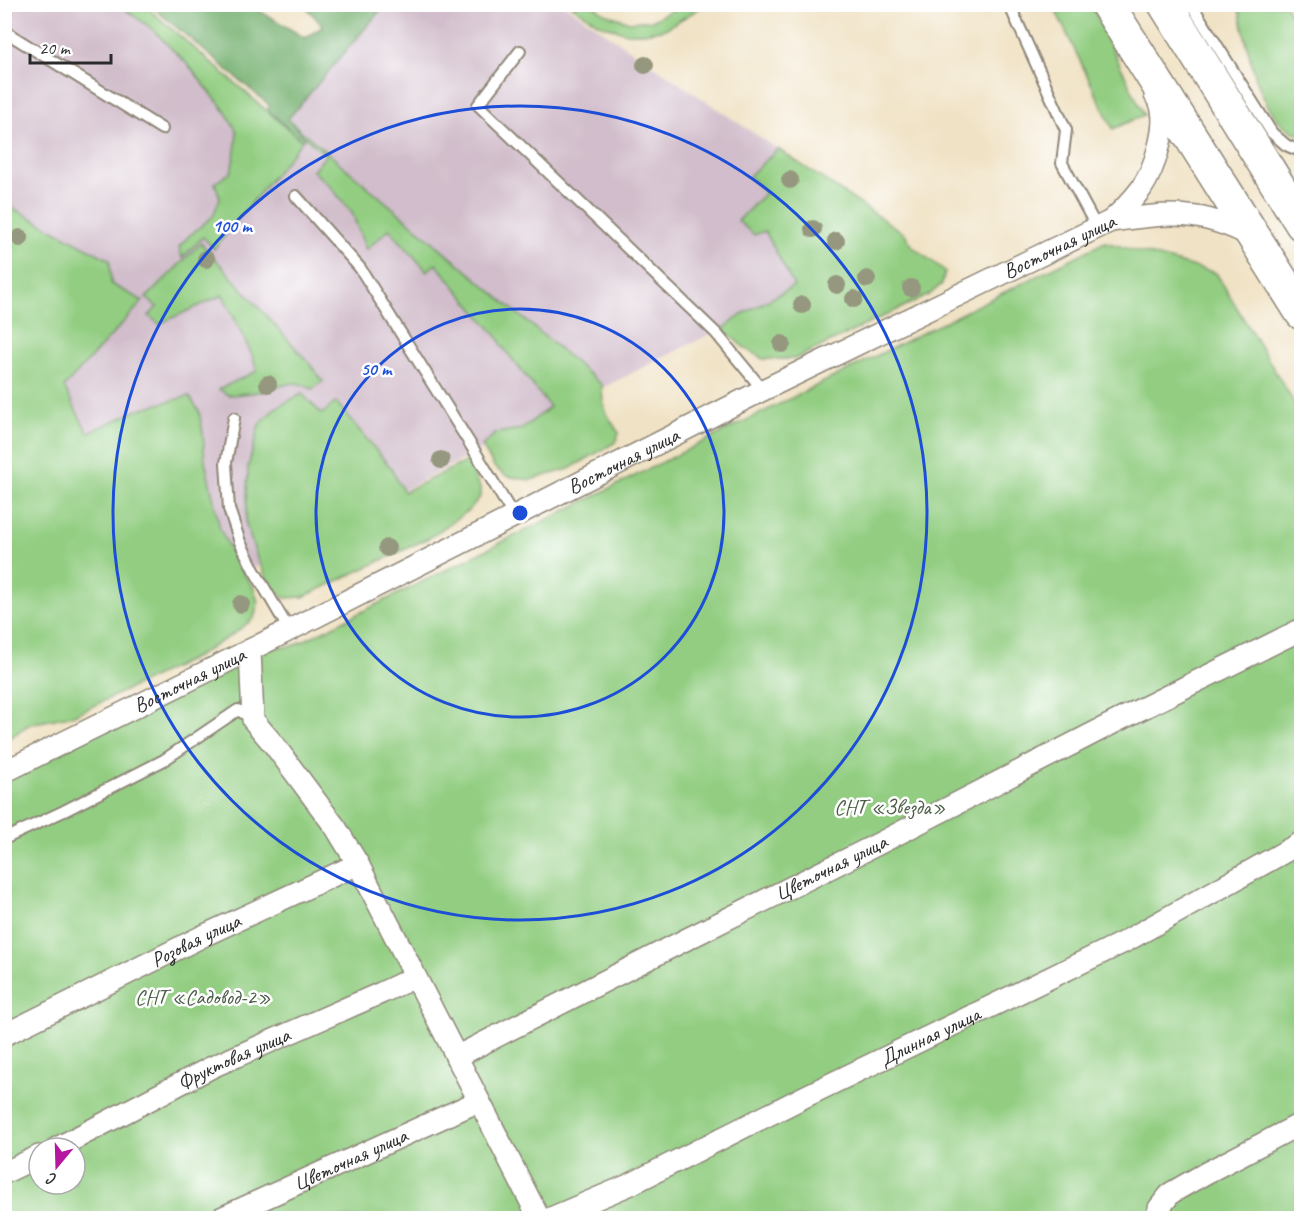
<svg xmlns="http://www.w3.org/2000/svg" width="1306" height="1223" font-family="Caveat,sans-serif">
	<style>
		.industrial { fill: #d1bdcb }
		.green { fill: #92cd81; stroke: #5e7c56; stroke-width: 1.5; fill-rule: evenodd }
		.forest { fill: #75b06f; stroke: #506e4d; stroke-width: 1.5 }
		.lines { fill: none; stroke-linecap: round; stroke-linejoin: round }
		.lane-casing { stroke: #8e8678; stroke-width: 14 }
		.street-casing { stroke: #8e8678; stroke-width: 24 }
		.primary-casing { stroke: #8e8678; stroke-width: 36 }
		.lane { stroke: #fff; stroke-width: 10 }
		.street { stroke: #fff; stroke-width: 21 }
		.primary { stroke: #fff; stroke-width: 33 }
		.tree { fill: #95987e }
		.ring { fill: none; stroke: #1d4ed8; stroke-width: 3 }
		.labels { text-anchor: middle; stroke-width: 5; stroke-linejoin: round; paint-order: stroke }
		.street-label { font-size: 21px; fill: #2b2b2b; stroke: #fff }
		.park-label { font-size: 21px; fill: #4a5c45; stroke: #fff }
		.centre { fill: #1d4ed8; stroke: #fff; stroke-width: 3 }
		.ring-label { font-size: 18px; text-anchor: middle; font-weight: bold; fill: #1d4ed8; stroke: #fff; stroke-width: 5; stroke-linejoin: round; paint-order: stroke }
	</style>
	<rect width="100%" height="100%" fill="#fff"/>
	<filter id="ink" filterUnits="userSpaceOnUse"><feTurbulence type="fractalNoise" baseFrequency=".0167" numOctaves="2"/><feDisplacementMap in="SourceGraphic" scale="12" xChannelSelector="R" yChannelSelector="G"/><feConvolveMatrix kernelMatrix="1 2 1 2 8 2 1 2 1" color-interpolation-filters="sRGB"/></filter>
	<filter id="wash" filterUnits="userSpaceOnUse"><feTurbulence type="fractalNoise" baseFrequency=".008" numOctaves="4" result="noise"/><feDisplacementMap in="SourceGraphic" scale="24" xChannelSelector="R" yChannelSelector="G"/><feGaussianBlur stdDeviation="1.35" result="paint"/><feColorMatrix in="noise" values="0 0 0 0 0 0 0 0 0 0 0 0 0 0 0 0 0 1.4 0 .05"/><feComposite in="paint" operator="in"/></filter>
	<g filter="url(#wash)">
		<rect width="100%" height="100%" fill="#f0e2c4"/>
		<polygon class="industrial" points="5,5 145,5 269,111 372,5 565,5 646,61 907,236 538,420 5,698"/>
		<g class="green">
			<polygon points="119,5 144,5 302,141 214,249 203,237 182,258 179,247 189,236 213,216 220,198 215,183 231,172 235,152 237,132 225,111 190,67 151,28"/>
			<polygon points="571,5 593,5 604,13 629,22 653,20 682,5 705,5 665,29 644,33 627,33 599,24"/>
			<polygon points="1053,5 1091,5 1144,115 1113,129"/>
			<path d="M1238 5H1285L1301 30V135C1256 121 1248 44 1238 5Z"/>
			<path d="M290 121 602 385C602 409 606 414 619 433L616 442 569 469 530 480 506 476 494 467 482 446 496 433 522 429 550 407 501 345 500 340 436 264 427 271 389 229 366 250 352 213 330 186 313 171 326 155 306 138Z"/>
			<polygon points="778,149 905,234 913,247 945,271 942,284 930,294 795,359 763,359 743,347 723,329 743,314 794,286 765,231 754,235 738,221 765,193 749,176"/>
			<polygon points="5,204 110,260 111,284 143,301 64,387 88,433 140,409 189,396 199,411 203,433 205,461 220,529 238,566 254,588 258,603 254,618 235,633 198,656 74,715 30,724 5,741"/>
			<path d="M1105 242 1216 273 1301 414V1218H5V781L250 650 293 646ZM39 1148H75V1184H39Z"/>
			<path d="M201 243 309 363 323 381 312 389C295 379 288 384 271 389 258 393 243 394 228 395L219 389 257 371 252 355 223 295 159 324 149 316 157 307 146 298Z"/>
			<polygon points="302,394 322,414 336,402 390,467 404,492 467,461 480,488 480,497 469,510 429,538 303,597 285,598 271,588 257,558 246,524 248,467 259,425 275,408"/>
		</g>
		<polygon class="forest" points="150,5 250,5 305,38 323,26 304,5 385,5 288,119 305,138 302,141 268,110 269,105"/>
	</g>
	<g filter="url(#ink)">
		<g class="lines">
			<g class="lane-casing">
				<g id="lane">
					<polyline points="1009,4 1066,130 1062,163 1097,228"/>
					<polyline points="1191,4 1272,133 1286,145 1302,152"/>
					<polyline points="4,31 162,129"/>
					<polyline points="520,51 478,105 716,333 763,390"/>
					<polyline points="296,196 360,268 477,455 513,515"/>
					<polyline points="234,418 226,463 229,509 240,542 254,570 289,630"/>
					<polyline points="4,839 64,811 164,760 238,710 253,719"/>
				</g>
			</g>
			<g class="street-casing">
				<g id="street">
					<path d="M1111 221C1122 211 1132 201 1141 189 1154 170 1169 126 1160 103 1158 100 1156 97 1155 95"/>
					<polyline points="250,650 253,720 275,746 336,828 358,864 539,1218"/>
					<path id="s1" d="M4 772 250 650 763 390 1111 221C1168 213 1201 209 1253 237"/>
					<path id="s2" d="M4 1035 203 936 358 864"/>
					<path id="s3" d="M456 1057 687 939 876 845 1115 722 1302 629"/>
					<path id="s4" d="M57 1148 212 1067 381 993 415 977"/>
					<polyline points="4,1173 39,1156"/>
					<path id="s5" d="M221 1218 479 1101"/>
					<path id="s6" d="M551 1218 631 1184 804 1097 1126 941 1302 842"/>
					<polyline points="1157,1218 1159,1208 1171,1193 1206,1173 1302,1123"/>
				</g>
			</g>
			<g class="primary-casing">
				<g id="primary">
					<polyline points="1107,4 1302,313"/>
					<polyline points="1165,4 1302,224"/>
				</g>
			</g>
			<use href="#lane" class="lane"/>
			<use href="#street" class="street"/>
			<use href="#primary" class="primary"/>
		</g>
		<g class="tree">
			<circle cx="645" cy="65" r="9"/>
			<circle cx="790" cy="180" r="9"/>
			<circle cx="813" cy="229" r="9"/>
			<circle cx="20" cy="238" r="9"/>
			<circle cx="836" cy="241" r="9"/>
			<circle cx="206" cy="259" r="9"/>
			<circle cx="867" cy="279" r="9"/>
			<circle cx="837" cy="285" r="9"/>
			<circle cx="911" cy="288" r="9"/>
			<circle cx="854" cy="299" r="9"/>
			<circle cx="802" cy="305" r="9"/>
			<circle cx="782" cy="344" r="9"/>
			<circle cx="268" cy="384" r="9"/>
			<circle cx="441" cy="460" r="9"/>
			<circle cx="387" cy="548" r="9"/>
			<circle cx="241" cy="604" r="9"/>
		</g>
	</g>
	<g class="ring">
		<circle cx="520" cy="513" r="204"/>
		<circle cx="520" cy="513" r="407"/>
	</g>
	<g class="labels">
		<g class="street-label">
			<text dy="7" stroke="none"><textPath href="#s1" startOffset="1179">Восточная улица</textPath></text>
			<text dy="7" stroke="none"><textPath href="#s1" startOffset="693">Восточная улица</textPath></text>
			<text dy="7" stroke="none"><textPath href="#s1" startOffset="207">Восточная улица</textPath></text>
			<text dy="7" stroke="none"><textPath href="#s3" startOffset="420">Цветочная улица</textPath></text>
			<text dy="7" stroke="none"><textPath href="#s2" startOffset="214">Розовая улица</textPath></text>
			<text dy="7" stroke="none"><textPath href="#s6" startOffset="420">Длинная улица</textPath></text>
			<text dy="7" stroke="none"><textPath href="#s4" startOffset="198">Фруктовая улица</textPath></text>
			<text dy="7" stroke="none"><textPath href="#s5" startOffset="142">Цветочная улица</textPath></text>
		</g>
		<g class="park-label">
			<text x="890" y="814">СНТ «Звезда»</text>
			<text x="203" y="1004">СНТ «Садовод-2»</text>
		</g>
	</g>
	<circle cx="520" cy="513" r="9" class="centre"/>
	<g class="ring-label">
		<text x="232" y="232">100 m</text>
		<text x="376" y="375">50 m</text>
	</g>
	<rect width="1306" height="1223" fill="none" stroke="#fff" stroke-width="24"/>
	<g transform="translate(57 1166) rotate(199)"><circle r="28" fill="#ffffff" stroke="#aaaaaa" stroke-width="1.5"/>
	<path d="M0-4.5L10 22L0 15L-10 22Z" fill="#b5179e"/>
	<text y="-9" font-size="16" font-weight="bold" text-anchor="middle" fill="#2b2b2b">С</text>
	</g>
	<path d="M30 54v9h81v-9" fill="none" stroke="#2b2b2b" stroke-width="3"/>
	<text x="39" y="54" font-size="18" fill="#2b2b2b" stroke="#ffffff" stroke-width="4.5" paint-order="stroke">20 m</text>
</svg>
